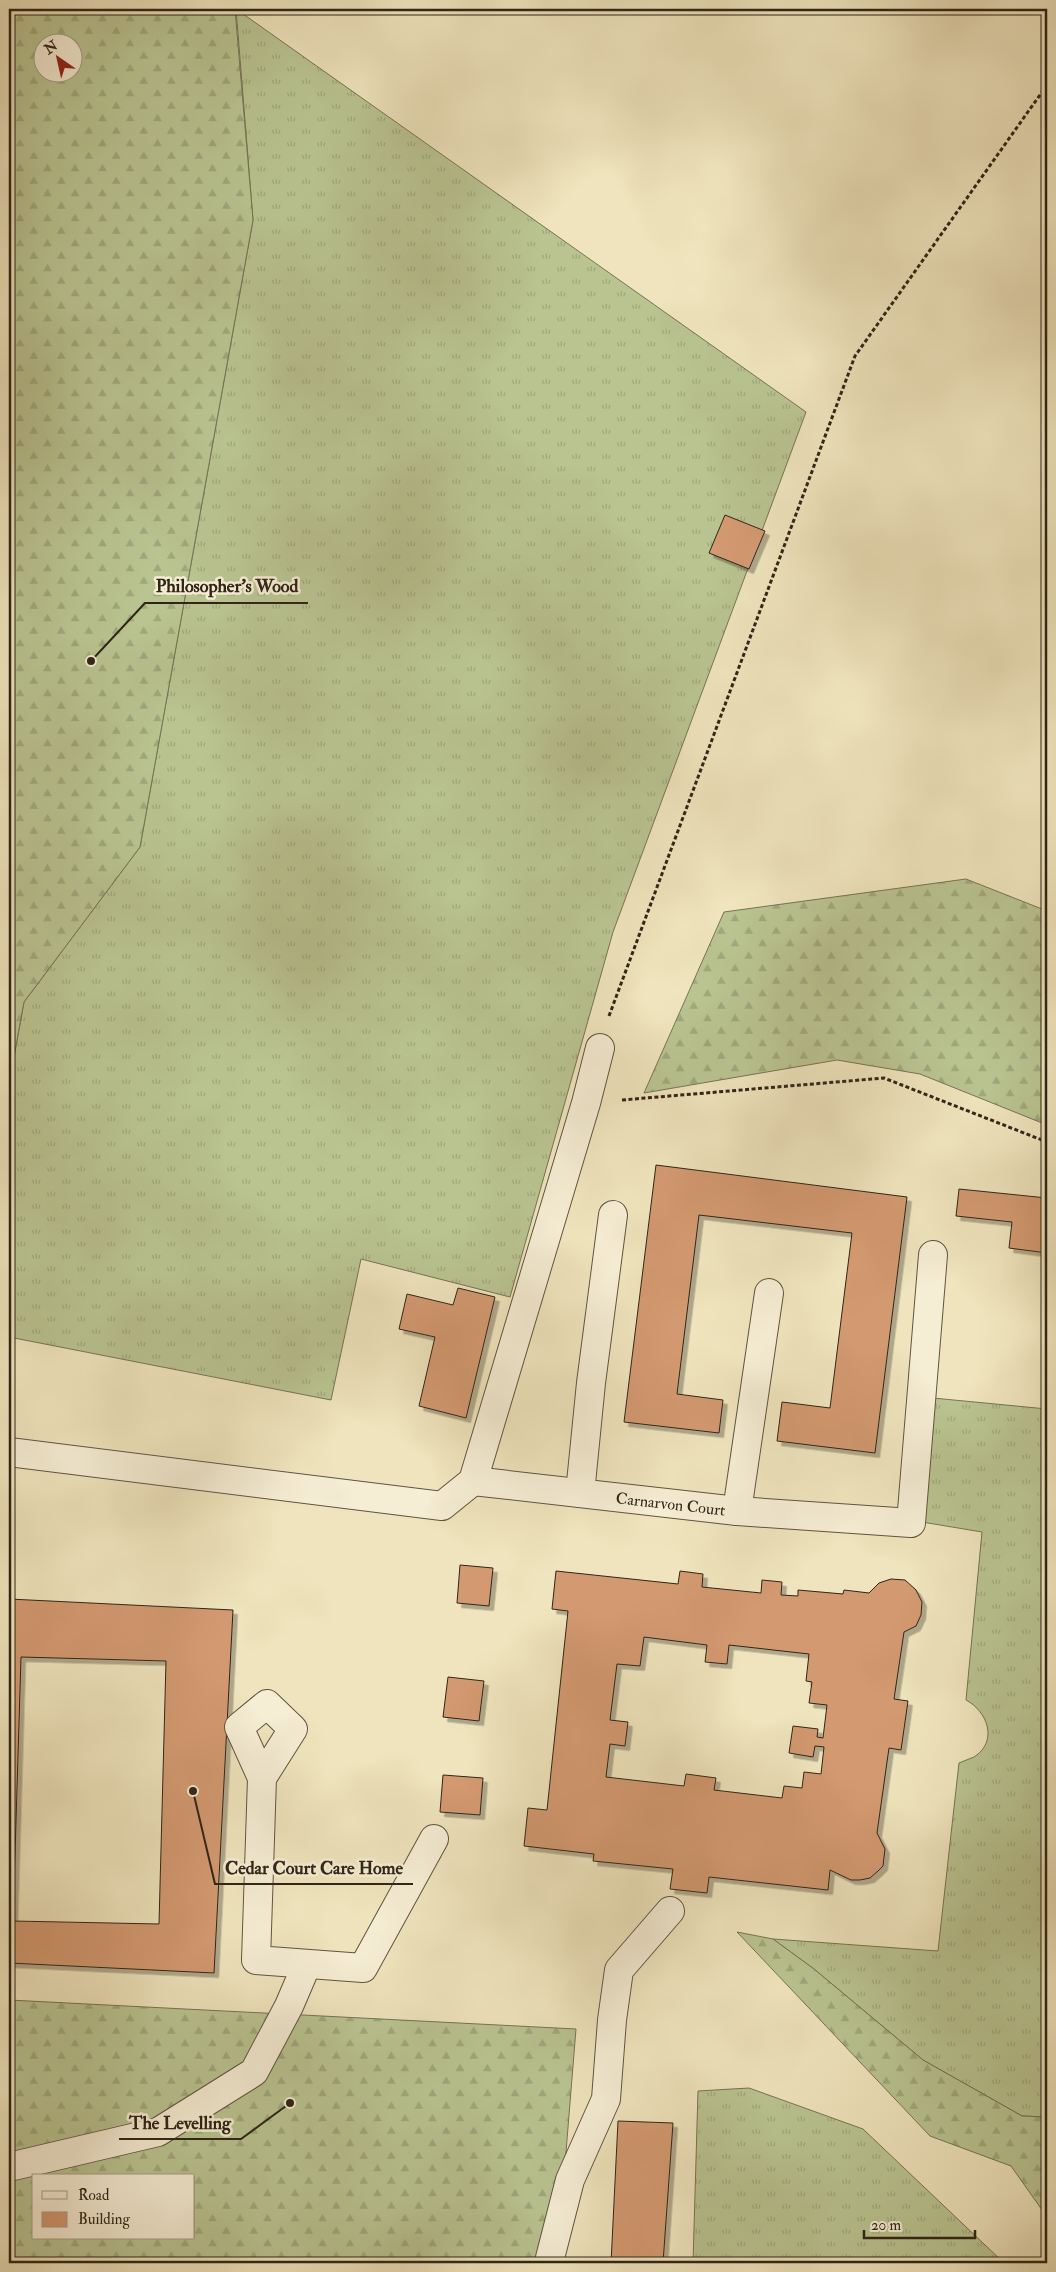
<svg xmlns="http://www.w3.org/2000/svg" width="1056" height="2272" font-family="'IM FELL Double Pica',serif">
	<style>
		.grass { fill: url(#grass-tufts); stroke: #747454 }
		.forest { fill: url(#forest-firs); stroke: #747454; fill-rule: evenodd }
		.building { fill: #d39971; stroke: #2f2517; fill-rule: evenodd; filter: url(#shadow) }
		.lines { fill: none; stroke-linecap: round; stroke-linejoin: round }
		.minor-casing { stroke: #5f5540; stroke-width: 30 }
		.path { stroke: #2f2517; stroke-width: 3; stroke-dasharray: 4 2.5; stroke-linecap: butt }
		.minor { stroke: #f5edd4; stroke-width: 28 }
		.labels { text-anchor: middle; stroke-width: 5; stroke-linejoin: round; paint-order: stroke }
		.street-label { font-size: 16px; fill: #2f2517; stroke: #f5edd4 }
		.leader { fill: none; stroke: #2f2517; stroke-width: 2 }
		.callout-dot { fill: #2f2517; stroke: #f5edd4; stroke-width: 2 }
		.callout-label { font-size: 18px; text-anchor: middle; font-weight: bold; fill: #2f2517; stroke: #f5edd4; stroke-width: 5; stroke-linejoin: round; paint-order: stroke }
	</style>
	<defs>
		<pattern id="grass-tufts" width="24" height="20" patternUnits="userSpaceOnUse" patternTransform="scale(1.25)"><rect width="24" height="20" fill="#b9c491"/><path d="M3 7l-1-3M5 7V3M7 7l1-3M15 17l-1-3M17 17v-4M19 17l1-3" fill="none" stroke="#9fa87c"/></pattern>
		<pattern id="forest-firs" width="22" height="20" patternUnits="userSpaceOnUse" patternTransform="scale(1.25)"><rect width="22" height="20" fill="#b9c491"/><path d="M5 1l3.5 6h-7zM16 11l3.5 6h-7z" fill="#9fa87c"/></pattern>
		<filter id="shadow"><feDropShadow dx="4.5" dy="4.5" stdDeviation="0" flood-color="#0004"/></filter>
	</defs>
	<rect width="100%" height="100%" fill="#efe4bd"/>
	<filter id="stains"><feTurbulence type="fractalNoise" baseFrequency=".004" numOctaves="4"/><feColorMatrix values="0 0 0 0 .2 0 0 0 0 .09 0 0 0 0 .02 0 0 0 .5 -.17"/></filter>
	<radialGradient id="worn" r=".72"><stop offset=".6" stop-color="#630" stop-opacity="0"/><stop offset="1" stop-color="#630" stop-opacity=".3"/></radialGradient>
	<g class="grass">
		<polygon points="236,9 806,412 613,932 510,1297 361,1259 331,1400 9,1337 9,1084 24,1002 140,847 253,220"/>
		<path d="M933 1398 1047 1409V2117L1022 2116 923 2060 814 1969 773 1939 938 1951 959 1763C964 1761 969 1759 974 1757 999 1741 987 1711 966 1700L982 1532 922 1522Z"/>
		<polygon points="749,2088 863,2129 1004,2263 693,2263 698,2091"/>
	</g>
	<g class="forest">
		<path d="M9 9H235L253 220 140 847 24 1002 9 1084ZM42 42H72V72H42Z"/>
		<polygon points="966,879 1047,911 1047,1125 920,1074 837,1060 644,1093 724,912"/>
		<polygon points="737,1932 773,1939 814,1969 923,2060 1022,2116 1047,2117 1047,2217 1011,2166 930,2136"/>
		<path d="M9 2000 576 2029 557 2263H9ZM34 2176H194V2238H34Z"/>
	</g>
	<g class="building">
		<polygon points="725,515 765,531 749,569 709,553"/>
		<polygon points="656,1165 907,1197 875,1453 777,1441 782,1402 830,1408 852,1233 699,1215 677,1394 723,1400 719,1433 624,1422"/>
		<polygon points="959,1189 1047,1198 1047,1253 1009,1248 1012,1222 956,1216"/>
		<polygon points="458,1288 495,1297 466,1418 419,1406 435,1337 399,1329 407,1294 453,1305"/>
		<polygon points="460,1565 493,1568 489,1606 457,1603"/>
		<path d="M556 1571 678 1584 680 1571 703 1574 702 1587 761 1593 762 1580 782 1582 781 1595 798 1596V1590L843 1594 844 1590 869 1593 879 1583 891 1579 905 1580 916 1590 922 1602 921 1615 916 1626 904 1632 894 1699 908 1701 901 1750 889 1748 877 1833 885 1849 883 1866 878 1871 870 1878 860 1880H851L830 1870 828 1890 709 1877 707 1893 670 1889 673 1869 593 1861 594 1854 524 1846 528 1808 547 1810 568 1611 552 1609ZM644 1637 707 1645 705 1662 727 1664 729 1645 809 1654 806 1681 812 1682 809 1703 827 1705 823 1738 817 1737 818 1729 793 1726 789 1753 813 1757 815 1746 824 1747 821 1774 804 1772 802 1788 784 1786 782 1798 714 1790 716 1778 686 1774 684 1786 606 1777 610 1744 625 1746 628 1722 610 1720 617 1664 640 1666Z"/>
		<path d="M9 1599 233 1610 214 1973 9 1963ZM21 1657 166 1661 159 1924 13 1921Z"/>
		<polygon points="448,1677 484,1681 479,1721 443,1717"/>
		<polygon points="443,1775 483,1778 480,1815 440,1812"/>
		<polygon points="618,2121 673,2123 663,2263 611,2263"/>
	</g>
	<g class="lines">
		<g class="minor-casing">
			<g id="minor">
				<polyline points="9,1452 442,1506 473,1481 586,1103 600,1048"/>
				<path id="s1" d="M473 1481 737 1511 769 1293"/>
				<polyline points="580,1493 591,1383 613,1215"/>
				<polyline points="737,1511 911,1523 933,1255"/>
				<polyline points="262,1778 293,1729 267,1704 239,1727 262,1778 256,1960 363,1968 434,1839"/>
				<polyline points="9,2167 158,2132 254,2072 289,2006 307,1964"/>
				<polyline points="550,2263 550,2258 570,2180 606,2099 612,2020 619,1970 670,1911"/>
			</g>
		</g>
		<g class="path">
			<polyline points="609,1016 855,356 1047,85"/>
			<polyline points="622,1100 884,1078 1047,1142"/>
		</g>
		<use href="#minor" class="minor"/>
	</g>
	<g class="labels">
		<g class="street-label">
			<text dy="6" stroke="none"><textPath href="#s1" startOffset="199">Carnarvon Court</textPath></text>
		</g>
	</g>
	<path class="leader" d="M91 661L145 603H308M193 1791L215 1884H413M290 2103L241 2139H119"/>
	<g class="callout-dot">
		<circle cx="91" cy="661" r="5"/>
		<circle cx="193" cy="1791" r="5"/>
		<circle cx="290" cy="2103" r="5"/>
	</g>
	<g class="callout-label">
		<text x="227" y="592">Philosopher's Wood</text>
		<text x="314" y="1874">Cedar Court Care Home</text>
		<text x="180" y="2129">The Levelling</text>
	</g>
	<rect width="1056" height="2272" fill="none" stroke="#efe4bd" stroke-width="30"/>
	<rect x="10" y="10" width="1036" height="2252" fill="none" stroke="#2f2517" stroke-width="2.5"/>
	<rect x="15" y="15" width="1026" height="2242" fill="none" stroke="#2f2517"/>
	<rect x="32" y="2174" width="162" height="65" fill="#f5edd4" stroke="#a69d88"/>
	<rect x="42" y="2191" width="25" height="8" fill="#f5edd4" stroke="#a69d88"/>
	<text x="78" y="2200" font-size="15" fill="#2f2517">Road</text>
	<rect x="42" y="2212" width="25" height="15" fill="#d39971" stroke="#a69d88"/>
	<text x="78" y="2224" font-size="15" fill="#2f2517">Building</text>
	<g transform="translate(58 58) rotate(326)"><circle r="24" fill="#f5edd4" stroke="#a69d88"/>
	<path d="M0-4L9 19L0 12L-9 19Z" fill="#8f2418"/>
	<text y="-8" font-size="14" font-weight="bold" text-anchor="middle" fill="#2f2517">N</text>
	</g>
	<path d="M864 2230v8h111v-8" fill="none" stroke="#2f2517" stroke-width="2.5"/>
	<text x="871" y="2230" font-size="15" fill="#2f2517" stroke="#f5edd4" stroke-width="4" paint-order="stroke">20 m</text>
	<rect width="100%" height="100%" filter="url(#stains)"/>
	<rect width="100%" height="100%" fill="url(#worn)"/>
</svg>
